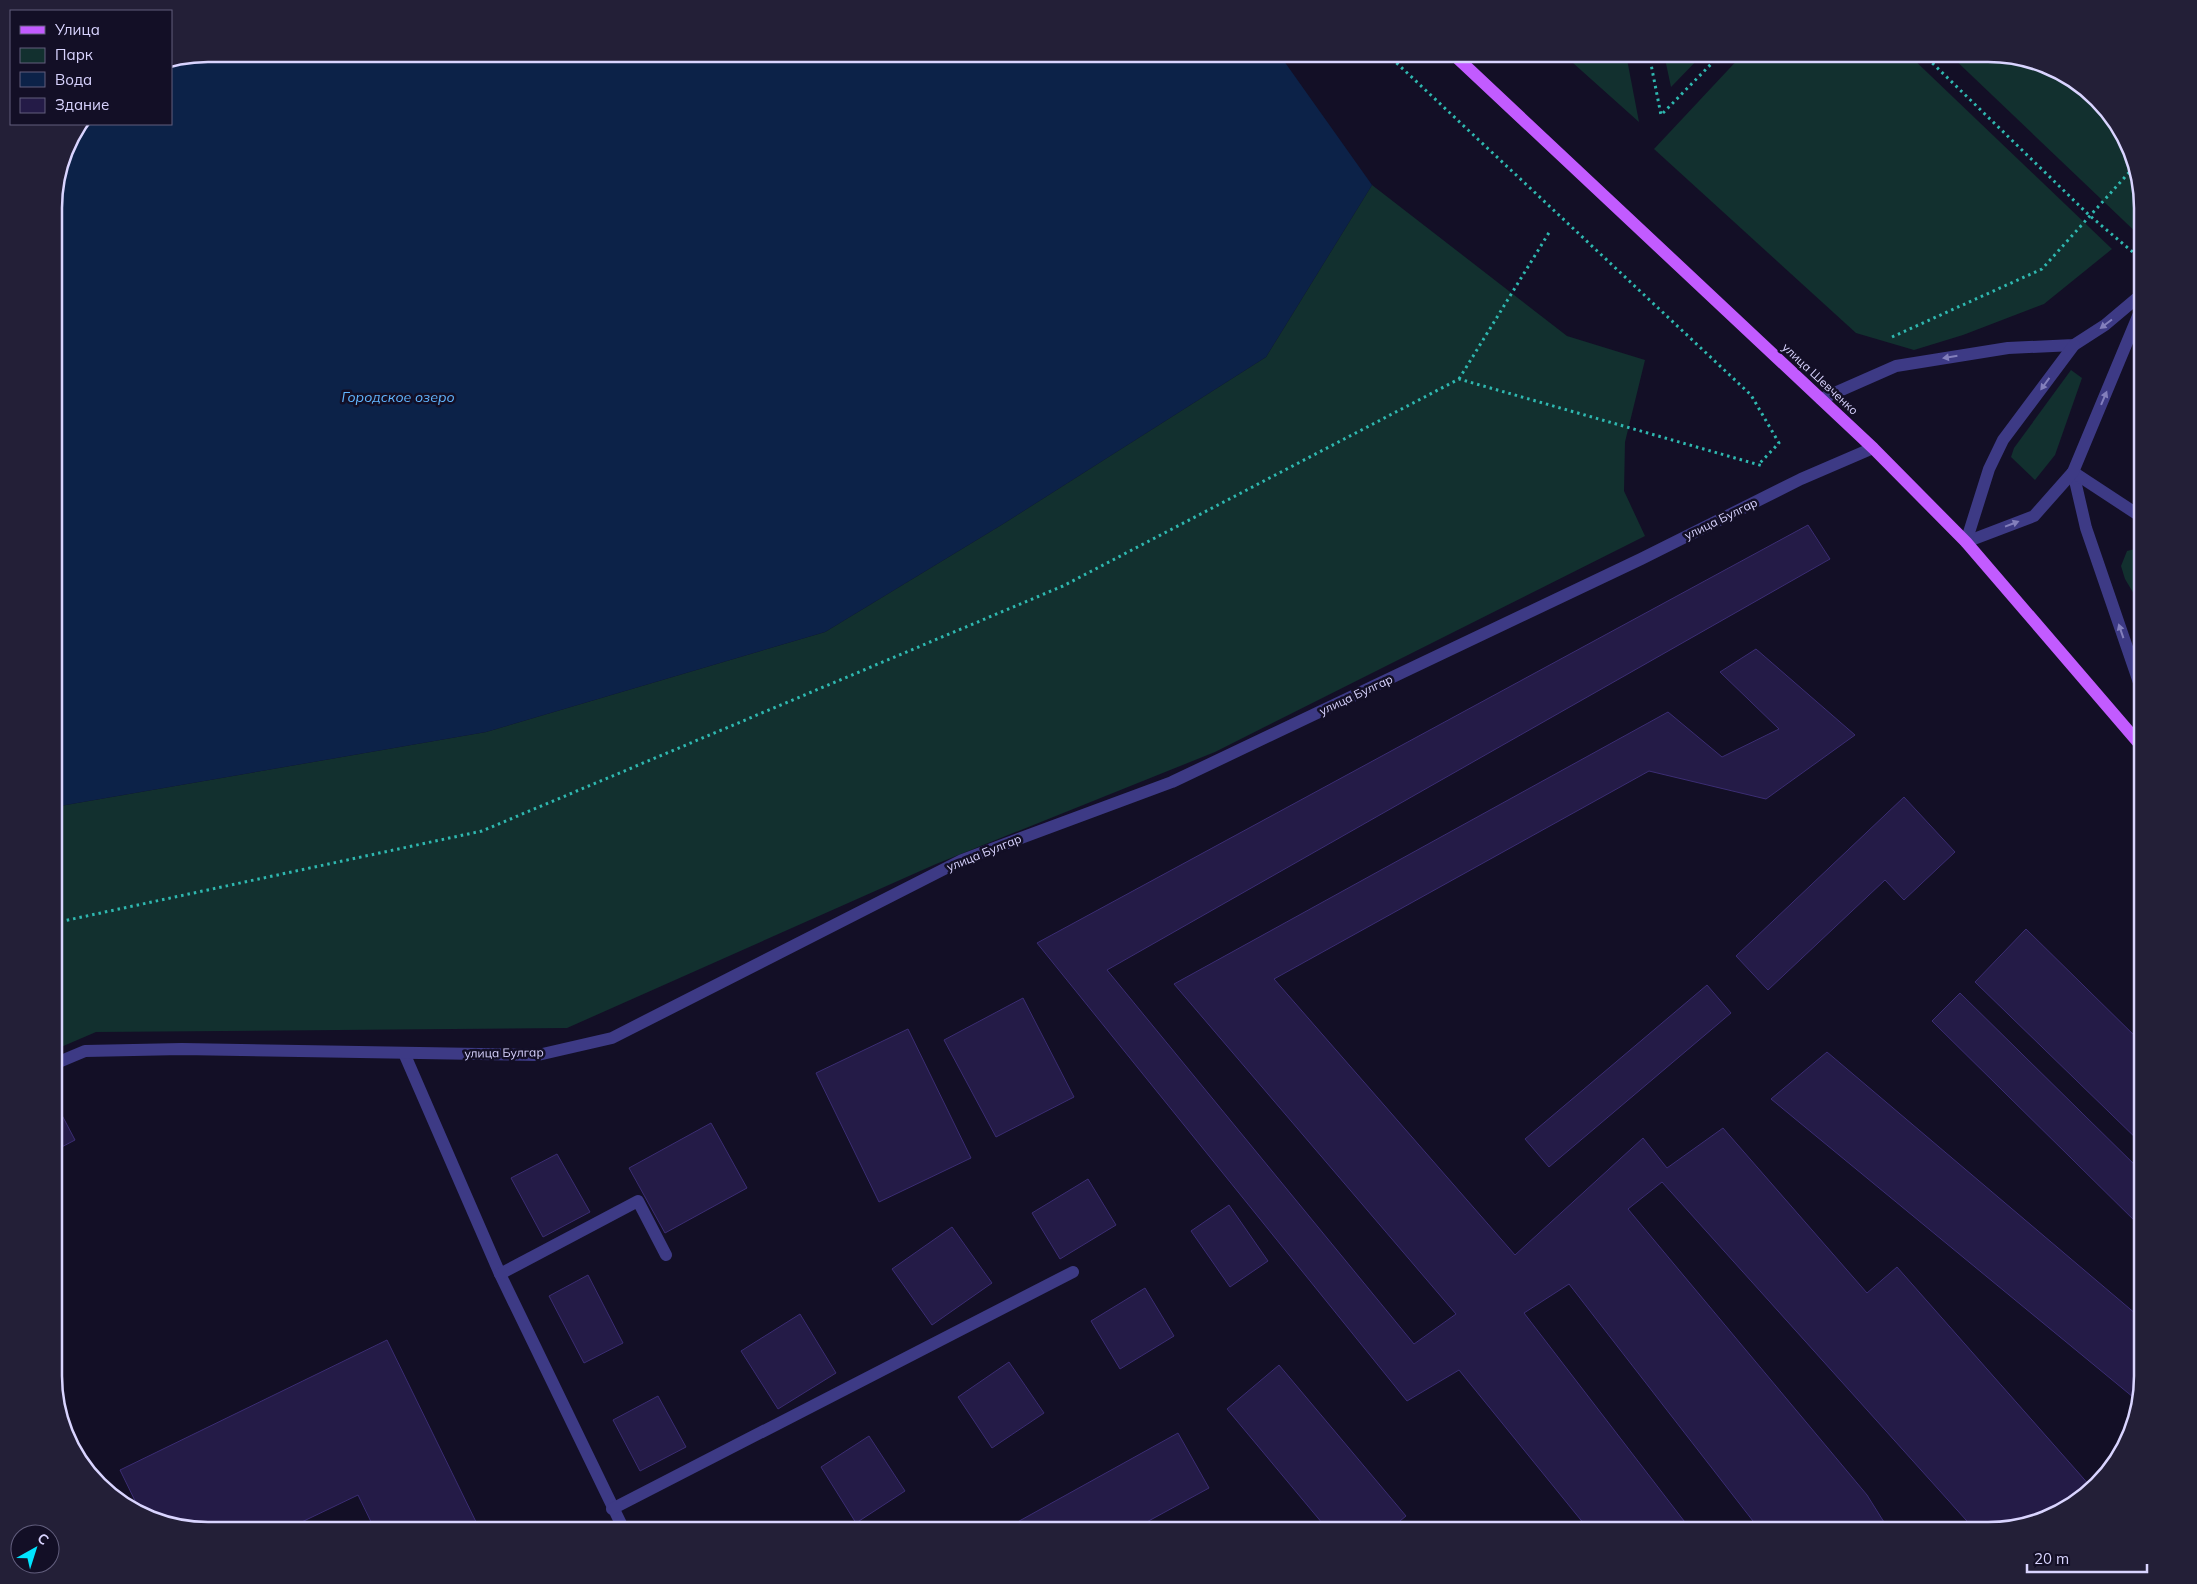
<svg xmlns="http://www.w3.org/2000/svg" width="2197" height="1584" font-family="Mulish,sans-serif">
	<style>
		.green { fill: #12302f }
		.water { fill: #0c2248 }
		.building { fill: #241b47; stroke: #3b2d73 }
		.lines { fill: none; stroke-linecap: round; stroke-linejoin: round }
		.path { stroke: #2fb8b0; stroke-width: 3; stroke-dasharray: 2.5 4; stroke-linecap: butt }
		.minor { stroke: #3d3a85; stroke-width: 12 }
		.major { stroke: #c25bff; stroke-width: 12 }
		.oneway { fill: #837fbc }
		.labels { text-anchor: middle; stroke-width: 5; stroke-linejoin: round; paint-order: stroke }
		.street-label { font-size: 12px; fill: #d9d4ff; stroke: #130f26 }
		.water-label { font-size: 14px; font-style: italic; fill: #62b6ff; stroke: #130f26 }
		.rim { fill: none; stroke: #d9d4ff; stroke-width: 2.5 }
	</style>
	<rect width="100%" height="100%" fill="#130f26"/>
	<g class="green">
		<polygon points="1563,54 1626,54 1639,122"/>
		<polygon points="1664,54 1703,54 1671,87"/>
		<polygon points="1743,54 1908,54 2112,249 2044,304 1963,335 1914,350 1856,333 1654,149"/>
		<polygon points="1949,54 1989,54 2038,62 2083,86 2127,140 2143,208 2143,239"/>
		<polygon points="1372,185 1567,336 1645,360 1625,442 1624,491 1645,536 1215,752 936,864 567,1028 96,1032 54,1050 54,807 486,732 825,632 1003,524 1266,357"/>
		<polygon points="2071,370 2082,378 2055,455 2035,480 2011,457 2014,448"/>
		<polygon points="2143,547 2143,609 2125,579 2121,566 2127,551"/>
	</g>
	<polygon class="water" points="208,54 1279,54 1372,185 1266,357 1003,524 825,632 486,732 54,807 54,199 66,149 83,124 171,124 171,61"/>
	<g class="building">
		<polygon points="1808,525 1830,559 1107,970 1414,1344 1456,1314 1174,984 1668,712 1722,757 1779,729 1720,672 1756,649 1855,735 1766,799 1649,771 1274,979 1515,1255 1643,1138 1667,1168 1723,1128 1867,1293 1897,1267 2091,1487 2057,1514 1989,1530 1975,1530 1662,1182 1628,1209 1867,1495 1889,1530 1760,1530 1569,1284 1524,1313 1691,1530 1589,1530 1459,1370 1407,1401 1037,943"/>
		<polygon points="1904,797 1955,852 1904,900 1885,880 1768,990 1736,956"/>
		<polygon points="2026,929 2143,1044 2143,1145 1975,982"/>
		<polygon points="1707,985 1731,1013 1549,1167 1525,1139"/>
		<polygon points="1960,993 2143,1173 2143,1229 1932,1021"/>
		<polygon points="1023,998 1074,1097 996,1137 944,1040"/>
		<polygon points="908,1029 971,1158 879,1202 816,1073"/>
		<polygon points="1827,1052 2143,1320 2143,1376 2139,1402 1771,1099"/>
		<polygon points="54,1100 75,1140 54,1151"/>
		<polygon points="711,1123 747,1188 665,1233 629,1168"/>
		<polygon points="557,1154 590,1212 543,1237 511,1178"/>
		<polygon points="1088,1179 1116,1225 1060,1259 1032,1213"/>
		<polygon points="1229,1205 1268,1261 1230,1287 1191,1231"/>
		<polygon points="952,1227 992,1283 932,1325 892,1269"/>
		<polygon points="588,1275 623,1343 584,1363 549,1296"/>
		<polygon points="1145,1288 1174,1336 1120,1369 1091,1321"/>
		<polygon points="800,1314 836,1373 778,1409 741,1351"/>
		<polygon points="387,1340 480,1530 375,1530 358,1495 285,1530 208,1530 158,1522 141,1513 120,1470"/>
		<polygon points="1009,1362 1044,1413 992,1448 958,1397"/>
		<polygon points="1279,1365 1406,1516 1389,1530 1328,1530 1227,1409"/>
		<polygon points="658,1396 686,1447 640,1471 613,1420"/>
		<polygon points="1178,1433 1209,1488 1132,1530 1003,1530"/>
		<polygon points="869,1436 905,1491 856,1523 821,1467"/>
		<polygon points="727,1523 732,1530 714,1530"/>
	</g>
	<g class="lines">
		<g class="path">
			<polyline points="1387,54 1751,395 1779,443 1759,464"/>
			<polyline points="1649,54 1661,115 1721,54"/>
			<polyline points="1923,54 2089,215 2141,259"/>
			<polyline points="1892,337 2042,269 2134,167"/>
			<polyline points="1459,379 1550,231"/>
			<polyline points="54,923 482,831 1063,586 1459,379 1763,466"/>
		</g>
		<g class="minor">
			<polyline points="1821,399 1896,366 2008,348 2074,345 2105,325 2143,293"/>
			<polyline points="2073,472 2086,528 2143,694"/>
			<polyline points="2073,472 2143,518"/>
			<polyline points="1966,542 2034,516 2073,472 2143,304"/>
			<polyline points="1966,542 1989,469 2003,440 2074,345"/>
			<polyline points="404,1053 500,1274 624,1530"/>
			<polyline points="54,1064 85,1051 182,1049 538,1055 612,1038 962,860 1172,782 1641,559 1801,479 1873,448"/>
			<polyline points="500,1274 638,1201 666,1255"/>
			<polyline points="612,1509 1073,1272"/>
		</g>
		<polyline class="major" points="1453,54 1873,448 1966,542 2143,748"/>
	</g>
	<defs><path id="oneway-solid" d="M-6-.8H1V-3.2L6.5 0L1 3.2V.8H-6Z" transform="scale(1.25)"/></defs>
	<g class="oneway">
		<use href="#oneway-solid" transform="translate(2106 324) rotate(143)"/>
		<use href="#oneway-solid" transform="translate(1950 357) rotate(171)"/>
		<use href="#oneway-solid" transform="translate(2045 384) rotate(126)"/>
		<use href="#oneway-solid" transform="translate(2104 398) rotate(-67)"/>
		<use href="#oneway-solid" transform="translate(2012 524) rotate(-21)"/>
		<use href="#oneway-solid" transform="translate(2121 631) rotate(-109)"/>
	</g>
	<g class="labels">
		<g class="street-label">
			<text transform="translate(1820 379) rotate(43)" y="4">улица Шевченко</text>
			<text transform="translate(1721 519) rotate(-26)" y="4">улица Булгар</text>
			<text transform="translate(1356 695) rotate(-25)" y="4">улица Булгар</text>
			<text transform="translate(984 853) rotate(-22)" y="4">улица Булгар</text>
			<text transform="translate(504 1053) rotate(-1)" y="4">улица Булгар</text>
		</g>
		<g class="water-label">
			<text x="398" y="402">Городское озеро</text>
		</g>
	</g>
	<path d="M0 0H2197V1584H0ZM208 62H1988A146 146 0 0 1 2134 208V1376A146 146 0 0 1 1988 1522H208A146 146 0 0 1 62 1376V208A146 146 0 0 1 208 62Z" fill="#231f37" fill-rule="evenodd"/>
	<path class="rim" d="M208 62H1988A146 146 0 0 1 2134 208V1376A146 146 0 0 1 1988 1522H208A146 146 0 0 1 62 1376V208A146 146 0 0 1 208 62Z"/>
	<rect x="10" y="10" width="162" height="115" fill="#130f26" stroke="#625e7d"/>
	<rect x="20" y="26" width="25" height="8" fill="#c25bff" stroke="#625e7d"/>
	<text x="55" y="35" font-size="15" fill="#d9d4ff">Улица</text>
	<rect x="20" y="48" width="25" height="15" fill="#12302f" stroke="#625e7d"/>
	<text x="55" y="60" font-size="15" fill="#d9d4ff">Парк</text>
	<rect x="20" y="72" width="25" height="15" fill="#0c2248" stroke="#625e7d"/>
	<text x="55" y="85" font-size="15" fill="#d9d4ff">Вода</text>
	<rect x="20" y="98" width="25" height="15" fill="#241b47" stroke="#625e7d"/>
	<text x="55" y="110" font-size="15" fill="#d9d4ff">Здание</text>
	<g transform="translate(35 1549) rotate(39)"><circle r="24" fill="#130f26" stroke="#625e7d"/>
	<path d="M0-4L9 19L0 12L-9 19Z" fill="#00e5ff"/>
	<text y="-8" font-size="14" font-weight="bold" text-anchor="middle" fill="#d9d4ff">С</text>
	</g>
	<path d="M2027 1564v8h120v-8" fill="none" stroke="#d9d4ff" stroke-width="2.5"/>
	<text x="2034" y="1564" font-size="15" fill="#d9d4ff" stroke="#130f26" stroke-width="4" paint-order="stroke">20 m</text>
</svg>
